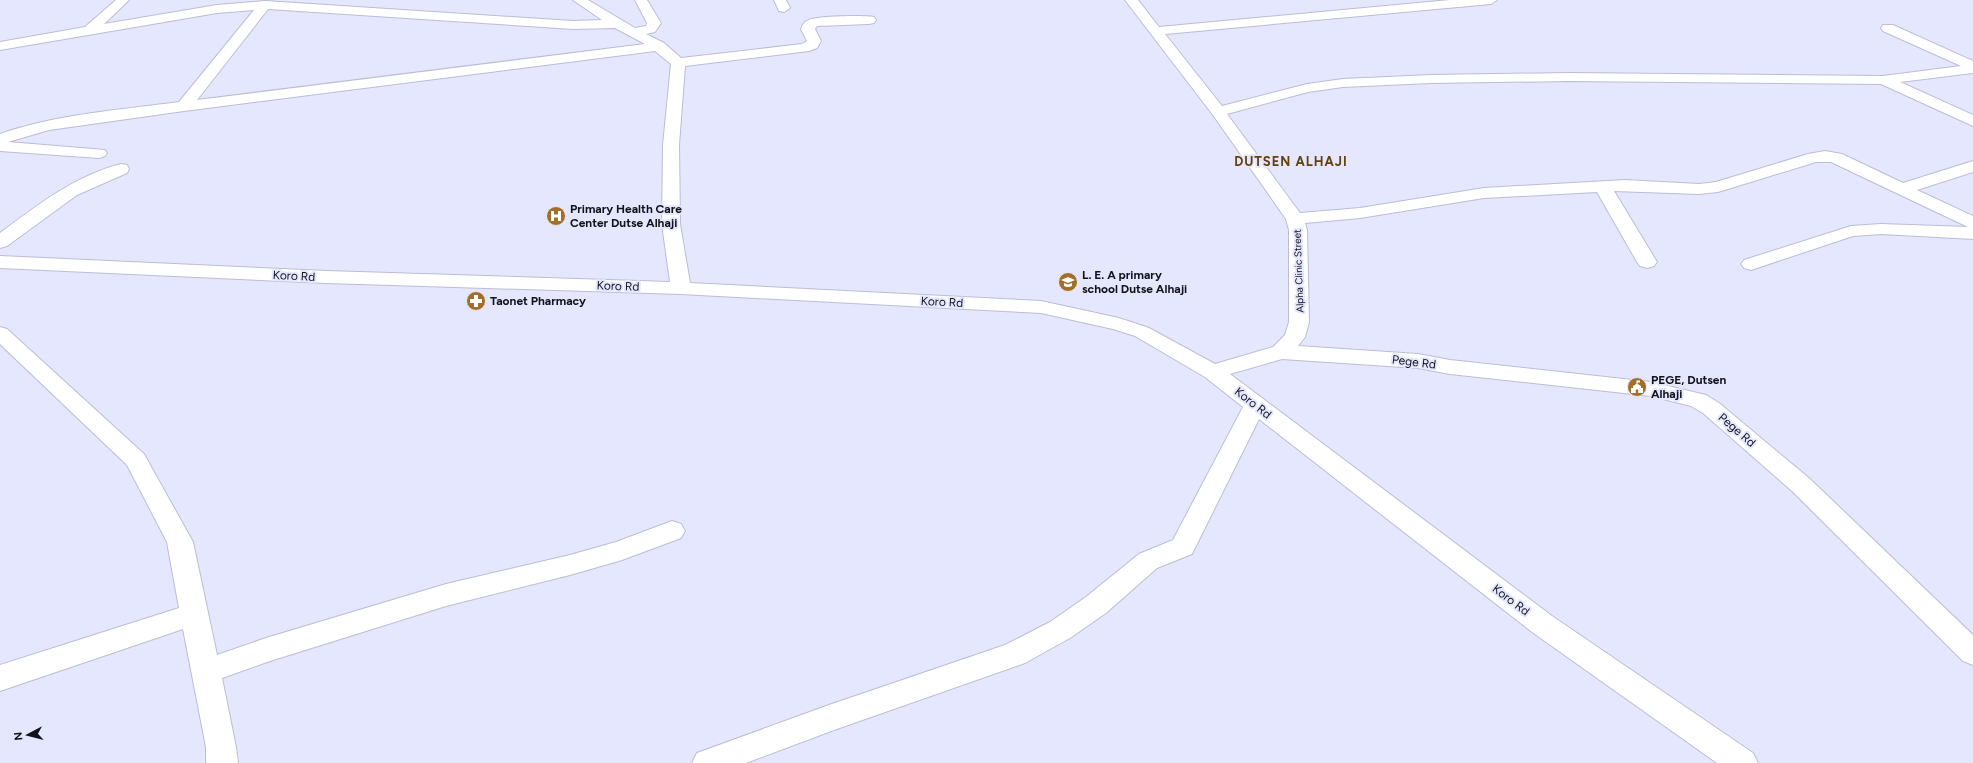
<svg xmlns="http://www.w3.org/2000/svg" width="1973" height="763" font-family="Figtree,sans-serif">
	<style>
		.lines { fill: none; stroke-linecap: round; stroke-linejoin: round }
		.minor-casing { stroke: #bbbdd4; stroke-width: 2 }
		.minor { fill: #fff; fill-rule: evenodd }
		.labels { text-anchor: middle; stroke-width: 4; stroke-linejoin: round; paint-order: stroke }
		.far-street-label { font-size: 10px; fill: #11121a; stroke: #e4e7fe }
		.poi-label { font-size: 12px; font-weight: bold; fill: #11121a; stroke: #e4e7fe; text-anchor: start }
		.street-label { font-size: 12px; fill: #11121a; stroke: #e4e7fe }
		.far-district-label { font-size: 13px; font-weight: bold; letter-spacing: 1px; fill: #64410d; stroke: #e4e7fe }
	</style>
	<rect width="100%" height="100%" fill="#e4e7fe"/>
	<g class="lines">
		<g class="minor-casing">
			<g id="minor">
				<path d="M116 0H129L104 24 217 5 265 1 573 21 602 20 573 0H588L635 28 646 26 647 23 635 0H647L661 23 655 32 646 34 664 43 681 58 802 44 807 41 801 29C803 24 804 22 809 20 816 16 865 15 874 17L876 20 874 23 869 24 817 26 815 29 821 41 817 48 809 51 685 66 679 145 680 224 690 283 1041 301 1119 318 1149 328 1215 364 1273 347 1285 335 1289 322V230L1286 219 1213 115 1125 0H1138L1159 27 1450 0H1497L1491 4 1165 34 1222 106 1307 84 1343 79 1431 75 1568 73 1883 76 1961 66 1883 31 1881 28 1883 25H1893L1973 61V73L1900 82 1973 115V126L1881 84 1568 81 1431 83 1343 87 1308 92 1227 114 1300 213 1360 208 1484 188 1625 180 1699 184 1716 182 1808 154 1825 151 1842 154 1903 183 1973 161V172L1917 190 1973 216V239L1881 234 1853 236 1751 270 1744 268 1741 264 1744 260 1851 226 1881 224 1968 227 1831 162H1816L1718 192 1699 194 1614 191 1657 262 1654 266 1647 268 1640 266 1637 262 1597 192 1484 198 1360 218 1305 223 1307 230 1309 322 1305 337 1298 346 1418 354 1450 360 1651 382 1706 395 1719 403 1810 479 1973 635V665L1963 661 1792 491 1703 413 1691 406 1651 396 1450 374 1418 368 1282 359 1230 374 1552 616 1753 753 1758 763H1717L1532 632 1259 419 1192 554 1157 568 1106 613 1070 638 1025 663 834 730 746 763H692L697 753 829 705 1005 645 1050 622 1086 597 1139 554 1173 540 1243 407 1205 377 1135 336 1113 329 1041 313 681 294 327 283 0 268V256L327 271 670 282 662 224 663 145 671 64 655 51 184 111 49 130 8 142 105 150 107 153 105 156 99 158 0 151V134C57 114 120 110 179 102L254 10 217 13 0 50V42L85 27ZM268 9 573 29 615 28 645 44 197 100Z"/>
				<polygon points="774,0 786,0 790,8 784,12 779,11"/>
				<path d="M121 164 127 165 129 169 127 173 77 195 7 246 0 248V233C36 206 76 175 121 164Z"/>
				<polygon points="0,327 7,329 144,454 193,542 217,655 266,638 446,584 570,555 616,542 672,521 681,524 685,531 681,538 622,560 570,575 446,606 270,661 222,678 236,747 238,763 206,763 206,747 183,629 0,691 0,665 179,608 167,542 127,465 0,344"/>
			</g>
		</g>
		<use href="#minor" class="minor"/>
	</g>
	<defs>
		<g id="hospital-disc" transform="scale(1)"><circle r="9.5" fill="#a36f27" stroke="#e4e7fe"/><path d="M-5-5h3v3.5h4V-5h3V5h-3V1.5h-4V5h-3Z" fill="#fff"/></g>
		<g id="school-disc" transform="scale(1)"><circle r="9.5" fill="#a36f27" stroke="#e4e7fe"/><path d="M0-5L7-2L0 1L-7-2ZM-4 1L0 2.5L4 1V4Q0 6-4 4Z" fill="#fff"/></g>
		<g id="pharmacy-disc" transform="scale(1)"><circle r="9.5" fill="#a36f27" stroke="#e4e7fe"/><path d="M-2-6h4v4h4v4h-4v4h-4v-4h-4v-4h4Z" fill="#fff"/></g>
		<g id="civic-disc" transform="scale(1)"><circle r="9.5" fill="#a36f27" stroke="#e4e7fe"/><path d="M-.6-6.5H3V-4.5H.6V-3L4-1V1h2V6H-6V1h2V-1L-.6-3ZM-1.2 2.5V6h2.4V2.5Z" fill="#fff"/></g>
	</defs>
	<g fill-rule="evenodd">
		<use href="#hospital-disc" x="556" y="216"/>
		<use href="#school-disc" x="1068" y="282"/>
		<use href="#pharmacy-disc" x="476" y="301"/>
		<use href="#civic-disc" x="1637" y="387"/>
	</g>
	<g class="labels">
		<g class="far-street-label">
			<text transform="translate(1298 271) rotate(-92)" y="4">Alpha Clinic Street</text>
		</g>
		<g class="poi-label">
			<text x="570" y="213">Primary Health Care<tspan x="570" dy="14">Center Dutse Alhaji</tspan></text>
			<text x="1082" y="279">L. E. A primary<tspan x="1082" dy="14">school Dutse Alhaji</tspan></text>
			<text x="490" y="305">Taonet Pharmacy</text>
			<text x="1651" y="384">PEGE, Dutsen<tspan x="1651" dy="14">Alhaji</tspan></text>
		</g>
		<g class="street-label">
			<text transform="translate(294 276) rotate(3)" y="4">Koro Rd</text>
			<text transform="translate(618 286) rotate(2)" y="4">Koro Rd</text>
			<text transform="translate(942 302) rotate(3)" y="4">Koro Rd</text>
			<text transform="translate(1414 362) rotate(7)" y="4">Pege Rd</text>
			<text transform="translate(1253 403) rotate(38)" y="4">Koro Rd</text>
			<text transform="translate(1737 430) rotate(41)" y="4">Pege Rd</text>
			<text transform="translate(1511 600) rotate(37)" y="4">Koro Rd</text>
		</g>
		<g class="far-district-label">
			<text x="1291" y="166">DUTSEN ALHAJI</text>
		</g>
	</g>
	<g transform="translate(28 735) rotate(263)" stroke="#e4e7fe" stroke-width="3" paint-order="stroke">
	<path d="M0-3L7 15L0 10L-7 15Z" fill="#11121a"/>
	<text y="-6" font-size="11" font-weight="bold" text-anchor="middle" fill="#11121a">N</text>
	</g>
</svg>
